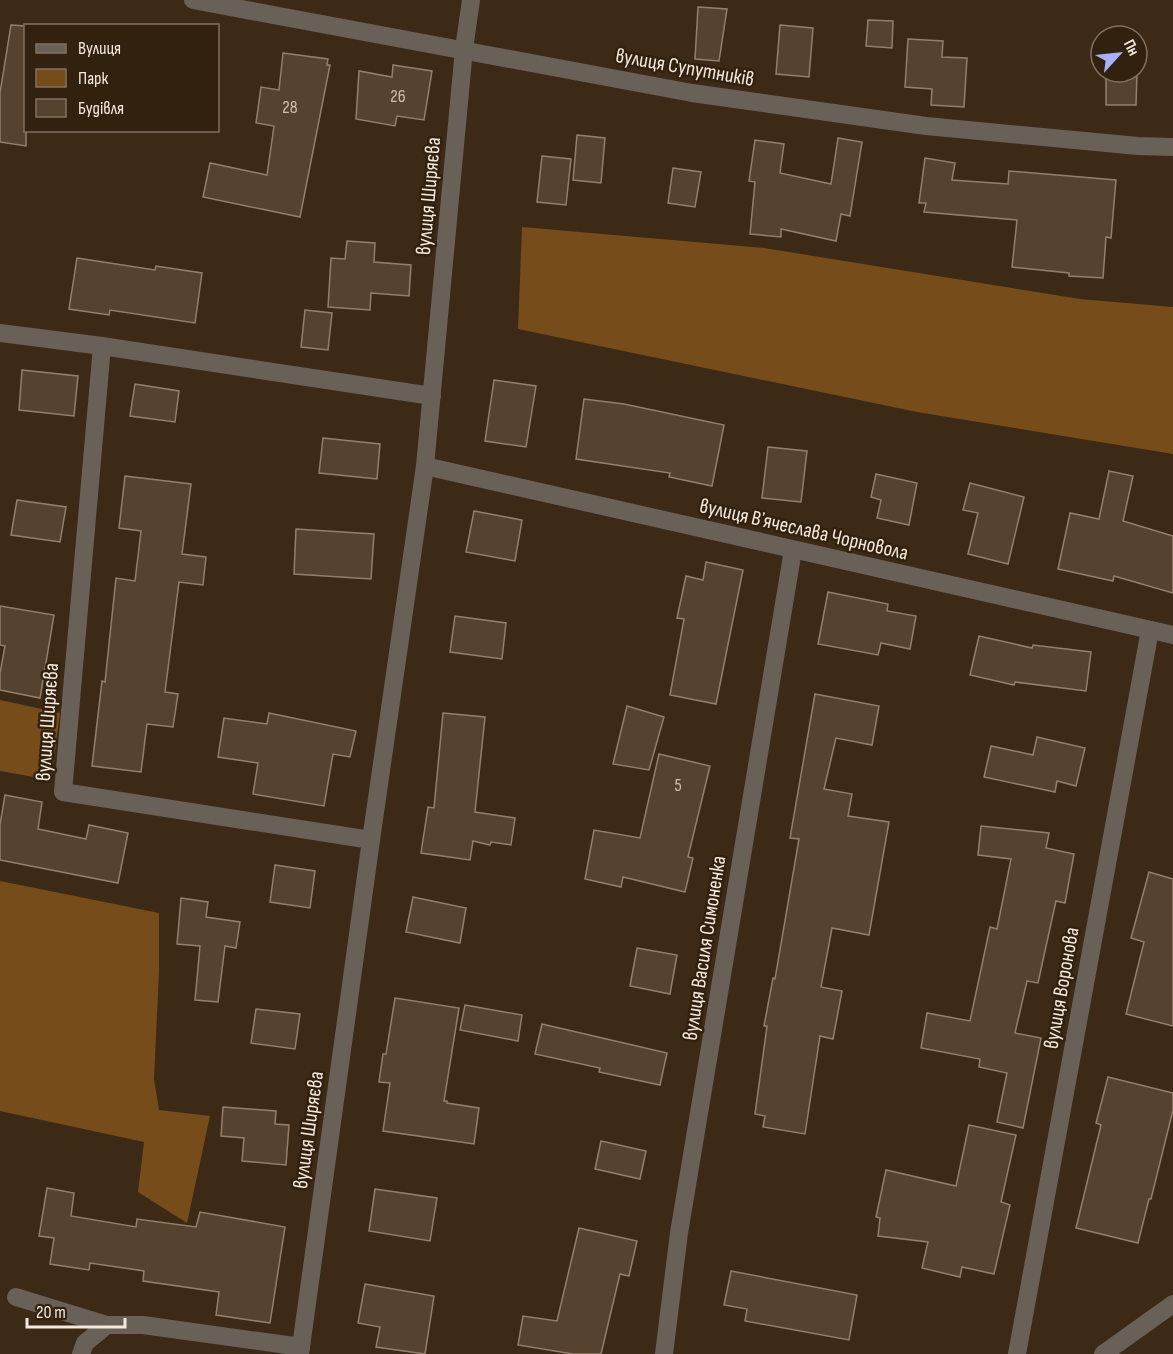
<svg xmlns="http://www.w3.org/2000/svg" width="1173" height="1354" font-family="'Sofia Sans Condensed',sans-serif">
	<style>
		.green { fill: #764c1a }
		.building { fill: #56432f; stroke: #947f6a; stroke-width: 1.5 }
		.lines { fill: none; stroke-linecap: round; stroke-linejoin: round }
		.minor { stroke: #696057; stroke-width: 18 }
		.labels { text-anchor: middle; stroke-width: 5; stroke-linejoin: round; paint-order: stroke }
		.number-label { font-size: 18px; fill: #cdc0b2 }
		.street-label { font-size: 21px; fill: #f5e9de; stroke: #32210e }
	</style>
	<rect width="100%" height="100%" fill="#3c2a17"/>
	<g class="green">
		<polygon points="522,227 764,248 1080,299 1173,307 1173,454 917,412 518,329"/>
		<polygon points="0,700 60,713 51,780 0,771"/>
		<polygon points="0,881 159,913 159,972 154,1079 159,1110 210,1116 187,1223 138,1192 144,1142 0,1111"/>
	</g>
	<g class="building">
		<polygon points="698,7 727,9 719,61 695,59"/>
		<polygon points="868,20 893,21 892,48 866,46"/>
		<polygon points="11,25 26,26 26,146 0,142 0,93"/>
		<polygon points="780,25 813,28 809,77 776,74"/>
		<polygon points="908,39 943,41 942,57 967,58 964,107 931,105 932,89 905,87"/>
		<polygon points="283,53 328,59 327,65 330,65 300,217 203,197 210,163 267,175 274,126 256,123 261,87 279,90"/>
		<polygon points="393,65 432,71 424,120 397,116 395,126 356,119 359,71 392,77"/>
		<polygon points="1106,72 1137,72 1136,105 1106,105"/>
		<polygon points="577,135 605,138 601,183 573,180"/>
		<polygon points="838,138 862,142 850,216 841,214 836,241 781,229 781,237 750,234 755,182 749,181 755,140 784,144 780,173 831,184"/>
		<polygon points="542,156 571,159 566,205 537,202"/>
		<polygon points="925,158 955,163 952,180 1008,184 1009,171 1116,180 1111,238 1106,237 1103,278 1069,276 1069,273 1012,267 1017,220 924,212 926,203 919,203"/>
		<polygon points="673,168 701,172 695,207 668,203"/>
		<polygon points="347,241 375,243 374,262 411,265 409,296 371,293 370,310 328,307 331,258 345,259"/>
		<polygon points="77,258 155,270 156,266 202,273 195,323 110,310 109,315 69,309"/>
		<polygon points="305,310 332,313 328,350 301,347"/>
		<polygon points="22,370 78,376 74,416 19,410"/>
		<polygon points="494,380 536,386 526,447 485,441"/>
		<polygon points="135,384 179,391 175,422 130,416"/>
		<polygon points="584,399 624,404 724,425 712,486 669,477 670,473 576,459"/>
		<polygon points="323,438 380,444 377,479 319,473"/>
		<polygon points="768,447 807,451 801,502 762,498"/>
		<polygon points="1109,471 1133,476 1123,521 1173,536 1173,593 1114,576 1113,581 1058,569 1070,513 1099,519"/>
		<polygon points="876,474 917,483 909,525 877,518 881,500 871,497"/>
		<polygon points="125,476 191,484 182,554 206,557 203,585 179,582 165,692 178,694 173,727 147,724 141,772 92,766 102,681 105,682 116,578 135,581 141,531 119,528"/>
		<polygon points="970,483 1024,497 1008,564 968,554 978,513 963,510"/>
		<polygon points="17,500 66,507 60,542 11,535"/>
		<polygon points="474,511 522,520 515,561 466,552"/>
		<polygon points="296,529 374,534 371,579 294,574"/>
		<polygon points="706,562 743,570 716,704 670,695 684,619 677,618 686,576 703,580"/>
		<polygon points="828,592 888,604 887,611 916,616 910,649 881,643 878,655 818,644"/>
		<polygon points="0,606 54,615 40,698 0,690 0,673 5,646 0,645"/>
		<polygon points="455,616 506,623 502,659 450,652"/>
		<polygon points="979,636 1032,648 1033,645 1091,652 1086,691 1015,682 1014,685 970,675"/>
		<polygon points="815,694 879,706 872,745 836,738 824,789 852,794 848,816 889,822 869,935 832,928 821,987 842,991 833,1039 820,1036 805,1134 763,1127 765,1116 755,1114 767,1026 764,1026 773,978 775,979 799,839 790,838"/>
		<polygon points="627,706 664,717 649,770 613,764"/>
		<polygon points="269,713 356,731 350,757 333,754 324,806 253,794 258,763 218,757 224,718 267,724"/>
		<polygon points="443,713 485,717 475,812 515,818 511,845 491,842 490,845 473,841 470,860 421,853 428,807 434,808"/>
		<polygon points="1037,737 1085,748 1076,786 1057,781 1055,792 984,777 991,746 1033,755"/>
		<polygon points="659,754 710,766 688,857 693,858 685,892 623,877 621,887 585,879 594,830 640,838"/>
		<polygon points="5,795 42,802 38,829 86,839 89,825 128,833 118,883 0,860 0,825"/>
		<polygon points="981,826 1049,833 1046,848 1074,854 1065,903 1056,901 1038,983 1027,981 1015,1033 1041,1038 1023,1128 997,1122 1007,1073 979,1067 980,1059 921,1048 927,1013 970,1021 990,927 997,929 1011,859 978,855"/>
		<polygon points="275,865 315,871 310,908 270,902"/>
		<polygon points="1149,872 1173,879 1173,1026 1126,1014 1144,942 1131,938"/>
		<polygon points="413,897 466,908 460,943 406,932"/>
		<polygon points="181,898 208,902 206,917 240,922 236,948 225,946 218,1002 195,1000 200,946 177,944"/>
		<polygon points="637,948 677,955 670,994 630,986"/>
		<polygon points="395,998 459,1008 444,1101 447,1101 447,1103 479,1108 474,1144 383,1131 390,1083 379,1082 383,1054 386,1054"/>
		<polygon points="465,1005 522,1015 518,1041 460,1030"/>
		<polygon points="256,1009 300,1014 295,1049 251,1043"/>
		<polygon points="542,1024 667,1053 660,1085 599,1072 600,1068 535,1054"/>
		<polygon points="1108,1077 1173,1093 1173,1110 1151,1199 1149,1199 1138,1243 1076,1228 1101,1125 1096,1123"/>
		<polygon points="223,1107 276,1111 275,1124 289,1125 286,1165 242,1161 244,1138 221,1136"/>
		<polygon points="969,1125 1016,1135 1001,1202 1010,1205 994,1274 962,1267 960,1277 922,1268 928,1242 878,1236 880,1218 876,1217 886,1170 956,1186"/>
		<polygon points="601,1141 646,1151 640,1179 595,1169"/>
		<polygon points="47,1188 74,1193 71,1216 136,1227 137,1219 196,1227 200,1212 285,1227 270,1323 216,1315 219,1292 143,1281 144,1271 90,1263 89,1270 50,1264 54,1238 39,1236"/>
		<polygon points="375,1189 437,1198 430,1241 369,1231"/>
		<polygon points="579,1228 637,1241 629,1276 620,1274 601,1354 573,1354 518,1345 523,1316 557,1321"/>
		<polygon points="731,1271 857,1295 849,1340 745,1321 747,1309 724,1305"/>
		<polygon points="365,1284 434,1296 425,1354 376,1347 380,1327 358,1323"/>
	</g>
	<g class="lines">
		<g class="minor">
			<polyline points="193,0 692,93 926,126 1138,146 1173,147"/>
			<polyline points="0,333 102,346 432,396"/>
			<polyline points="102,346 63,792 371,840"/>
			<polyline points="425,466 1173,635"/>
			<polyline points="16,1297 107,1325"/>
			<polyline points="81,1354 85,1343 107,1325 143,1325 301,1347"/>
			<polyline points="300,1354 371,840 425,466 464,49 471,0"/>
			<polyline points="664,1354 679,1233 793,550"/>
			<polyline points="1017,1354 1150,630"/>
			<polyline points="1103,1354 1173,1304"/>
		</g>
	</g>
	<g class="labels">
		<g class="number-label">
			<text x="398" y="102">26</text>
			<text x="290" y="113">28</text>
			<text x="678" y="791">5</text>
		</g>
		<g class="street-label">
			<text transform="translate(685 67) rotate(10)" y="7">вулиця Супутників</text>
			<text transform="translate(428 196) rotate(-85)" y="7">вулиця Ширяєва</text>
			<text transform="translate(804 529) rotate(13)" y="7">вулиця Вʼячеслава Чорновола</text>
			<text transform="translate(47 722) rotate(-86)" y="7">вулиця Ширяєва</text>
			<text transform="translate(704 948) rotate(-81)" y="7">вулиця Василя Симоненка</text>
			<text transform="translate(1061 988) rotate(-80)" y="7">вулиця Воронова</text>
			<text transform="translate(308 1130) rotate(-82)" y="7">вулиця Ширяєва</text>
		</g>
	</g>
	<rect x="24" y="24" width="195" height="108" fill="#32210e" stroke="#807161" stroke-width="1.5"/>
	<rect x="36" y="44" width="30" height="9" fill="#696057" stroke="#807161" stroke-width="1.5"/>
	<text x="78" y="54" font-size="18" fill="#f5e9de">Вулиця</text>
	<rect x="36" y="69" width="30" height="18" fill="#764c1a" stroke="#807161" stroke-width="1.5"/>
	<text x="78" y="84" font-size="18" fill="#f5e9de">Парк</text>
	<rect x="36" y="99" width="30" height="18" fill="#56432f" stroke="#807161" stroke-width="1.5"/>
	<text x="78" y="114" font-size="18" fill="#f5e9de">Будівля</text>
	<g transform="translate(1119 54) rotate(63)"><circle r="28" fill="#32210e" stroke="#807161" stroke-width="1.5"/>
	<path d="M0-4.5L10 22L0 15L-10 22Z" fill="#a5b1fc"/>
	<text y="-9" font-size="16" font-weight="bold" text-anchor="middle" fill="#f5e9de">Пн</text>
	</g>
	<path d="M27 1318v9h98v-9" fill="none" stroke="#f5e9de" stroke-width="3"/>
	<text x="36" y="1318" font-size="18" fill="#f5e9de" stroke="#32210e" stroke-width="4.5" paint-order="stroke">20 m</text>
</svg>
